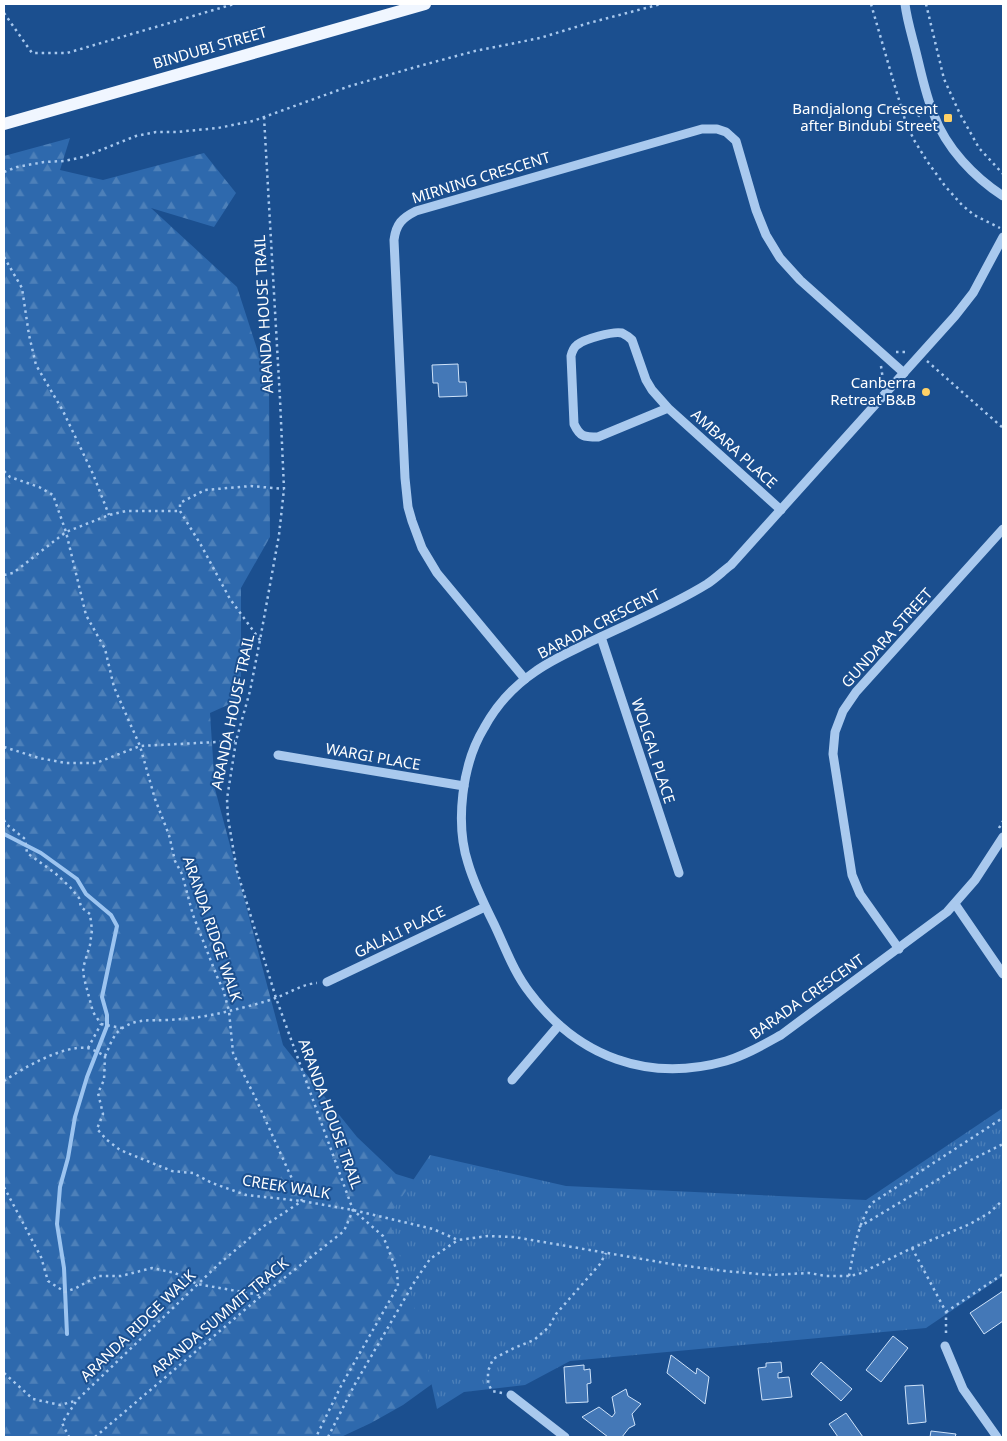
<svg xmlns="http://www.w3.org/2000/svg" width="1007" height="1441" font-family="'Noto Sans',sans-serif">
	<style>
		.forest { fill: url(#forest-firs) }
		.park { fill: url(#park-tufts) }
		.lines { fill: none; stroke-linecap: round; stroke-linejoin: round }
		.stream { stroke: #9cc4f0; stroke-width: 4 }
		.building { fill: #4478b7; stroke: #cfe3fa }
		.path { stroke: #a9c9ee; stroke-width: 2.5; stroke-dasharray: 2.5 4; stroke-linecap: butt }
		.minor { stroke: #a9c9ee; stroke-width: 9 }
		.major { stroke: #f0f6ff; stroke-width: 12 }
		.poi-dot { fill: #ffd166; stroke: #1b4f8f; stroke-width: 2 }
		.labels { text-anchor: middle; stroke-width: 4; stroke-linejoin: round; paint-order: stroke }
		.street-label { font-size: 15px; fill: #fff; stroke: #1b4f8f }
		.poi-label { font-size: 15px; fill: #fff; stroke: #1b4f8f; text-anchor: end }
	</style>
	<defs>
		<pattern id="forest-firs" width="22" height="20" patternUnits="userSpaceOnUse" patternTransform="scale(1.25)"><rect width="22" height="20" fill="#2e69ad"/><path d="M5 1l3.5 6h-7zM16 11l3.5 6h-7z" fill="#4d80b9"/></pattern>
		<pattern id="park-tufts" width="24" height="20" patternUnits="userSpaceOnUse" patternTransform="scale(1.25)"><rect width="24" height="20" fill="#2e69ad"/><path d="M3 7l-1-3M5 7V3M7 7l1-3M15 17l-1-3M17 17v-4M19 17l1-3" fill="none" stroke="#4d80b9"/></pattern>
	</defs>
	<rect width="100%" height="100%" fill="#1b4f8f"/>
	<polygon class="forest" points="70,138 60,170 103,180 204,153 236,193 214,227 151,208 237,287 269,386 270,537 241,588 241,699 210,713 215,789 283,1045 357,1137 396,1174 464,1195 457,1366 403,1405 371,1423 341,1437 4,1437 4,156"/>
	<polygon class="park" points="1003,1108 1003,1276 926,1328 570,1361 525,1385 464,1392 437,1409 414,1304 390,1223 391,1213 430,1155 566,1186 866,1200"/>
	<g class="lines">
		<polyline class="stream" points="4,834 41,853 77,879 86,894 111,915 117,926 102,997 107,1015 107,1026 87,1077 75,1117 68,1158 60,1187 57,1224 64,1268 67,1334"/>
	</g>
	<g class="building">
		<polygon points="458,364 459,382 466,382 467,396 439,397 438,383 433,383 432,365"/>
		<polygon points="1003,1291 1003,1321 984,1334 970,1313"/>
		<polygon points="893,1336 908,1348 881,1382 866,1370"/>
		<polygon points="671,1355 696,1374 697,1368 709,1377 705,1404 667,1373"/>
		<polygon points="781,1362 782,1372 778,1373 778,1378 789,1377 792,1397 762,1400 758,1368 766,1367 766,1363"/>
		<polygon points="821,1362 852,1389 841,1401 811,1374"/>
		<polygon points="584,1365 584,1370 590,1369 591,1383 587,1384 588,1402 566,1403 564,1367"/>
		<polygon points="923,1385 926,1422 908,1424 905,1386"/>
		<polygon points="626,1389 628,1396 641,1404 632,1414 635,1425 629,1428 622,1437 608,1437 582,1417 599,1407 612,1417 615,1413 612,1397"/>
		<polygon points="846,1413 863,1437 838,1437 829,1424"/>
		<polygon points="931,1431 956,1434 955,1437 930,1437"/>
	</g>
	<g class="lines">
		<g class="path">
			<polyline points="871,4 893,80 906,123 914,140 927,161 945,186 962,205 974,215 1000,228"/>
			<polyline points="926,4 944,79 960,114 979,148 1003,174"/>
			<polyline points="4,13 32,53 67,53 234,4"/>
			<polyline points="901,105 921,117"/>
			<polyline points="264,117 280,399 284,489 279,535 260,640 250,691 236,741 227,799 228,818 237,871 276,998 353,1210 383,1236 397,1271 398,1286 341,1386 316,1437"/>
			<polyline points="4,172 17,167 44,162 64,161 83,157 136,136 156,132 177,132 218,128 253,121 350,86 423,65 475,51 540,38 589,23 661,4"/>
			<polyline points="4,257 22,288 29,335 36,365 63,411 93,474 109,515"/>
			<polyline points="896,352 908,352"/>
			<polyline points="927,361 1003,428"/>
			<polyline points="881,366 883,380"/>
			<polyline points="4,471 10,477 39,487 53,495 66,532 86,615 105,649 114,687 140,746 155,799 169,835 175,861 182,874 193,915 218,979 223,989 229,1011 233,1053 256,1099 302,1201 264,1226 220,1263 77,1400 62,1423 69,1437"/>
			<polyline points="4,575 13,573 66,532 109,515 126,511 180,511"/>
			<polyline points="260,640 230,599 201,545 180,511 180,503 205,490 251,486 284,489"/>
			<polyline points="4,747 39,758 66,763 96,763 140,746 236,741"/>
			<polyline points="4,820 6,824 25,839 27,853 55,873 70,887 79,898 81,907 90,914 92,930 90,945 83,968 84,978 93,1012 101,1024"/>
			<polyline points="999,828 1003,821"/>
			<polyline points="101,1024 122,1028"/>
			<polyline points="88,1048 101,1024"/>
			<polyline points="105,1056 104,1080 98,1093 103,1114 97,1129 107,1140 120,1150 172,1171 193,1173 212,1183 246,1195 302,1201 353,1210 433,1229 458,1240 488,1236 514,1237 671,1264 725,1271 770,1275 809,1273 826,1276 849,1276 859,1274 912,1248 970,1224 989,1213 1003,1200"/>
			<path d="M4 1081C23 1068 63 1045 87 1048 93 1049 99 1053 105 1056 110 1046 113 1033 124 1027 140 1018 150 1021 168 1020 189 1019 210 1016 229 1011 245 1007 263 1003 278 997 291 992 303 984 317 983"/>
			<polyline points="4,1187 41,1257 48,1281 65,1292 76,1288 98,1276 121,1276 152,1268 175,1273 197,1284 260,1295"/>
			<polyline points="859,1227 969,1161 1003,1144"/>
			<polyline points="912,1248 946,1312 946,1335"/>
			<path d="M849 1276C854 1250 857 1225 872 1203L1001 1119 1003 1120"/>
			<polyline points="946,1312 1003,1274"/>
			<polyline points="4,1373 33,1399 60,1405 75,1401"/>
			<polyline points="502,1393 492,1391 488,1383 488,1371 493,1359 514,1348 534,1340 549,1327 556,1314 600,1264 606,1253"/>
			<polyline points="95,1437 261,1296 344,1231 353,1210"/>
			<polyline points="328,1437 355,1384 415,1281 430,1259 458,1240"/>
		</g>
		<g class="minor">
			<path d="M905 4C907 21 913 39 917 56 922 76 926 96 934 115 946 148 974 177 1003 196"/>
			<path d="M1003 237 973 293 955 316 731 565C723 571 716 578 707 584 670 607 629 623 590 642 572 651 553 659 536 671 515 685 496 706 484 728 462 764 455 823 468 863 474 884 484 904 494 924 505 947 514 973 530 993 578 1057 648 1083 726 1061 746 1055 763 1045 781 1035L947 912 975 880 1003 837"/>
			<path d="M668 408 652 390 646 380 632 340C629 337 626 335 622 333 613 331 584 339 577 345 573 348 572 352 571 356L574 424C580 437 584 437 598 437L668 408 781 510"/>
			<polyline points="601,637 679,873"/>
			<path d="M525 679 437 573 422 548 412 521 408 507 405 478 394 240C396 224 402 218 416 211L702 129H717L726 132 736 141 756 210 766 235 780 258 800 280 904 373"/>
			<polyline points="278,755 464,786"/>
			<polyline points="955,904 1003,974"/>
			<polyline points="899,949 860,894 852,875 833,754 835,732 843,711 856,692 1003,529"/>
			<polyline points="327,982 485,907"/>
			<polyline points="512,1080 559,1025"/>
			<polyline points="945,1346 963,1389 997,1437"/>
			<polyline points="511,1395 565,1437"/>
		</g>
		<polyline class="major" points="4,124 425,4"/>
	</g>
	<g class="poi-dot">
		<rect x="943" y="113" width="10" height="10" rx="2.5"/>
		<circle cx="926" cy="392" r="5"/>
	</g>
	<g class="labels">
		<g class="street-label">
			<text transform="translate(210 48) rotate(-16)" y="5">BINDUBI STREET</text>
			<text transform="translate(481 178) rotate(-17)" y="5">MIRNING CRESCENT</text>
			<text transform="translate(264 314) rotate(-93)" y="5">ARANDA HOUSE TRAIL</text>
			<text transform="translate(734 449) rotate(42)" y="5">AMBARA PLACE</text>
			<text transform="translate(599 624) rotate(-27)" y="5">BARADA CRESCENT</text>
			<text transform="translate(887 638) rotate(-48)" y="5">GUNDARA STREET</text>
			<text transform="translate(233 712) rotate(-78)" y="5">ARANDA HOUSE TRAIL</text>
			<text transform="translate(653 751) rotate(72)" y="5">WOLGAL PLACE</text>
			<text transform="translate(373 757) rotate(10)" y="5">WARGI PLACE</text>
			<text transform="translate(212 929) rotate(71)" y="5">ARANDA RIDGE WALK</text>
			<text transform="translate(400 932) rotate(-26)" y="5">GALALI PLACE</text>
			<text transform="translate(807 997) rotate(-35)" y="5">BARADA CRESCENT</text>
			<text transform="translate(330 1114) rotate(70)" y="5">ARANDA HOUSE TRAIL</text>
			<text transform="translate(286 1187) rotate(9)" y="5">CREEK WALK</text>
			<text transform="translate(220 1317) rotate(-40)" y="5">ARANDA SUMMIT TRACK</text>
			<text transform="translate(138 1326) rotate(-44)" y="5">ARANDA RIDGE WALK</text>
		</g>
		<g class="poi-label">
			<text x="938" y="114">Bandjalong Crescent<tspan x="938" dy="17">after Bindubi Street</tspan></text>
			<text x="916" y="388">Canberra<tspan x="916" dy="17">Retreat B&amp;B</tspan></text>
		</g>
	</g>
	<rect width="1007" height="1441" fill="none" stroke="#ffffff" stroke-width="10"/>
</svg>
